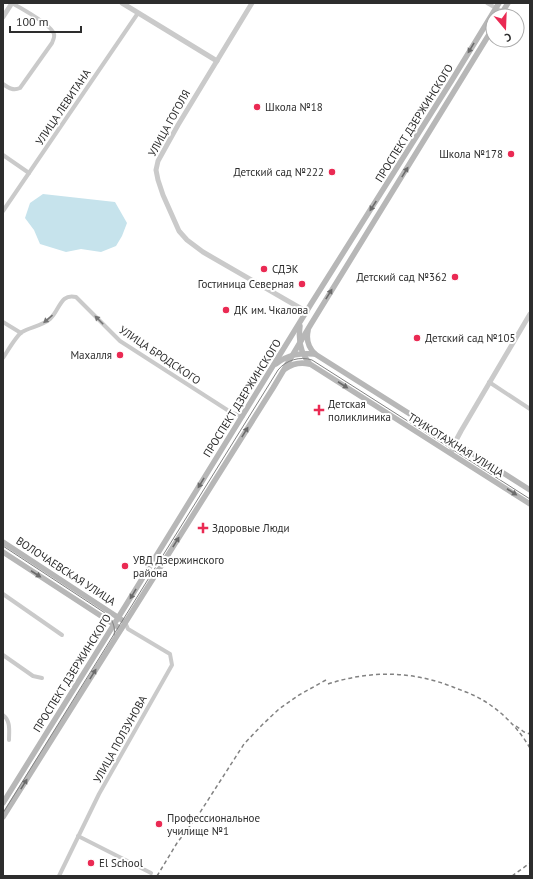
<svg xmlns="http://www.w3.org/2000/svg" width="533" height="879" font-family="'PT Sans',sans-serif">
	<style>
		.water { fill: #c6e3ec }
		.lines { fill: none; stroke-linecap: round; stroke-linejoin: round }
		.minor { stroke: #cacaca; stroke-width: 4 }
		.tertiary { stroke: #cacaca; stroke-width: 5 }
		.secondary { stroke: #b7b7b7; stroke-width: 5.5 }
		.tram { stroke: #828282; stroke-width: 1 }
		.rail { stroke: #828282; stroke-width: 1.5; stroke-dasharray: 4 3; stroke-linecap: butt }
		.oneway { fill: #6b6b6b }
		.oneway2 { fill: #747474 }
		.poi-dot { fill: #ea2a53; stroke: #fff; stroke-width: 1.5 }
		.labels { text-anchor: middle; stroke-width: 4; stroke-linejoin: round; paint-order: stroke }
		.street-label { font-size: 11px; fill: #2d2d2d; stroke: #fff }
		.poi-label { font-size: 11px; fill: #2d2d2d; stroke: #fff; text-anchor: start }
	</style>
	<rect width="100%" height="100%" fill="#fff"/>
	<polygon class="water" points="43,194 115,202 127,223 122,236 116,246 101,252 81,249 66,252 40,244 34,230 25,218 30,203"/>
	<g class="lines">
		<g class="minor">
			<polyline points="487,3 503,12"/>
			<path d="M3 84C9 88 13 91 20 88L52 43C53 40 55 37 54 34 52 25 21 8 12 3"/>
			<polyline points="3,155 29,173"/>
			<polyline points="3,211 138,13"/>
			<polyline points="3,322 21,333"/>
			<path d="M3 358C7 352 16 336 22 332 30 327 42 326 50 319 60 310 60 293 76 297L120 341 232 413 243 416"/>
			<polyline points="489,382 530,409"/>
			<polyline points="3,594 62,635"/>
			<polyline points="3,655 33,676 42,678"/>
			<path d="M3 715C11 721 9 731 9 740"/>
			<polyline points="78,836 151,873"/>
			<polyline points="59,876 99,794 172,665 170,654 128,629 125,622"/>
		</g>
		<g class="tertiary">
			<polyline points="122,3 217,61"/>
			<polyline points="252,3 178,125 158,161 156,170 158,180 163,195 179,231 187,240 203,252 307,312"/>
			<polyline points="3,17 12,3"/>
			<polyline points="451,453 453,446 461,431 530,314"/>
		</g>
		<g class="secondary">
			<polyline points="500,16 508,3"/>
			<path d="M300 326C298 341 300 353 310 364L530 504"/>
			<path d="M308 331C306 340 309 348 315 354L530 490"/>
			<path d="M276 364C288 354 301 353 315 354"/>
			<path d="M285 369C292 364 301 362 309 364"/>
			<polyline points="3,542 125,622"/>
			<polyline points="3,552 121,629"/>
			<polyline points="3,803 126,605 311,304 452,80 499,3"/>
			<polyline points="3,817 273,388 311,324 493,28"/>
		</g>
		<g class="tram">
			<path d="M3 546 105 613C112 618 116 627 114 635"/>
			<path d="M3 813 278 370C286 360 300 356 312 360L530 499"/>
		</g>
		<g class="rail">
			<path d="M328 684C371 670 412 671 453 687 460 690 467 692 473 695 497 706 517 726 530 748"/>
			<polyline points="516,726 524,732 530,734"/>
			<polyline points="157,876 177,843 199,814 244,744 262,725 279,709 299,695 326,680"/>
			<polyline points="512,876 530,863"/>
		</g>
	</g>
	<defs><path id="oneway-solid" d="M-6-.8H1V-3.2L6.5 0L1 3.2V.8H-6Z"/></defs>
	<g class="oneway">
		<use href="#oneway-solid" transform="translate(471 48) rotate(121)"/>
		<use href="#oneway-solid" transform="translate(405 172) rotate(-58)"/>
		<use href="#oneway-solid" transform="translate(373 206) rotate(123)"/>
		<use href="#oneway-solid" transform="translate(329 294) rotate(-58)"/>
		<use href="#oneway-solid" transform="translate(343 385) rotate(33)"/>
		<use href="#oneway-solid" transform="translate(245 432) rotate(-58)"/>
		<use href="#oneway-solid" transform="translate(201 483) rotate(121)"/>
		<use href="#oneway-solid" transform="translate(512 492) rotate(33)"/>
		<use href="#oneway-solid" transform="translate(176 542) rotate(-58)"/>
		<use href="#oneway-solid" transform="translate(36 574) rotate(33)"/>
		<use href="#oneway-solid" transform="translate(133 594) rotate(121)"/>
		<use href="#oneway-solid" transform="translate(93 674) rotate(-58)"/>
		<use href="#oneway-solid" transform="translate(24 784) rotate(-58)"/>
	</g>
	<g class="oneway2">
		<use href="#oneway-solid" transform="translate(48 319) rotate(139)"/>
		<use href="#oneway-solid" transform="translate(99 320) rotate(-135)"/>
	</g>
	<g class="poi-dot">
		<circle cx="257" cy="107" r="4"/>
		<circle cx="511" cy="154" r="4"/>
		<circle cx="332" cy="172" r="4"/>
		<circle cx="264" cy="269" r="4"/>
		<circle cx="455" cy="277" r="4"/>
		<circle cx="302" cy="284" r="4"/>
		<circle cx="226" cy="310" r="4"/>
		<circle cx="417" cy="338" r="4"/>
		<circle cx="120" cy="355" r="4"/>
		<path d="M317 404h4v4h4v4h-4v4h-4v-4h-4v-4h4z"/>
		<path d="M201 522h4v4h4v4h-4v4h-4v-4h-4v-4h4z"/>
		<circle cx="125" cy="566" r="4"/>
		<circle cx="159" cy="824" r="4"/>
		<circle cx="91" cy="863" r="4"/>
	</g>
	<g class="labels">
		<g class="street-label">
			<text transform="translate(63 107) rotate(-56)" y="4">УЛИЦА ЛЕВИТАНА</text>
			<text transform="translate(169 123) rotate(-61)" y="4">УЛИЦА ГОГОЛЯ</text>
			<text transform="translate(414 123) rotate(-58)" y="4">ПРОСПЕКТ ДЗЕРЖИНСКОГО</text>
			<text transform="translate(160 355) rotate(34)" y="4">УЛИЦА БРОДСКОГО</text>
			<text transform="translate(242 398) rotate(-58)" y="4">ПРОСПЕКТ ДЗЕРЖИНСКОГО</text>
			<text transform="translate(456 445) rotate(32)" y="4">ТРИКОТАЖНАЯ УЛИЦА</text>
			<text transform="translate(66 571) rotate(33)" y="4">ВОЛОЧАЕВСКАЯ УЛИЦА</text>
			<text transform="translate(72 673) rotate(-58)" y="4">ПРОСПЕКТ ДЗЕРЖИНСКОГО</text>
			<text transform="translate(120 739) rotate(-61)" y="4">УЛИЦА ПОЛЗУНОВА</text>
		</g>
		<g class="poi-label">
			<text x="265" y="111">Школа №18</text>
			<text x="503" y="158" text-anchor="end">Школа №178</text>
			<text x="324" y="176" text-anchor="end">Детский сад №222</text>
			<text x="272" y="273">СДЭК</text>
			<text x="447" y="281" text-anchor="end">Детский сад №362</text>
			<text x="294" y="288" text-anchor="end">Гостиница Северная</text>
			<text x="234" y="314">ДК им. Чкалова</text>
			<text x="425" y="342">Детский сад №105</text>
			<text x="112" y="359" text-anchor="end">Махалля</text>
			<text x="328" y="408">Детская<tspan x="328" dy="13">поликлиника</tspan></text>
			<text x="212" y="532">Здоровые Люди</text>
			<text x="133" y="564">УВД Дзержинского<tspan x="133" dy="13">района</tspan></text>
			<text x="167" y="822">Профессиональное<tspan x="167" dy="13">училище №1</tspan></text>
			<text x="99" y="867">El School</text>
		</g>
	</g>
	<rect width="533" height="879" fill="none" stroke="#2d2d2d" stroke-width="8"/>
	<g transform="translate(505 28) rotate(161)"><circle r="19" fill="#ffffff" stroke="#ababab"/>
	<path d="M0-3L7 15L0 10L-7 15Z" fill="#ea2a53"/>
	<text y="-6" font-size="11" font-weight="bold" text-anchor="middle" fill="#2d2d2d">С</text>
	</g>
	<path d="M10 26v6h71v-6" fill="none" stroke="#2d2d2d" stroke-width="2"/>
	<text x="16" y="26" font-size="12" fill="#2d2d2d" stroke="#ffffff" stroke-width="3" paint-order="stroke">100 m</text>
</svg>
